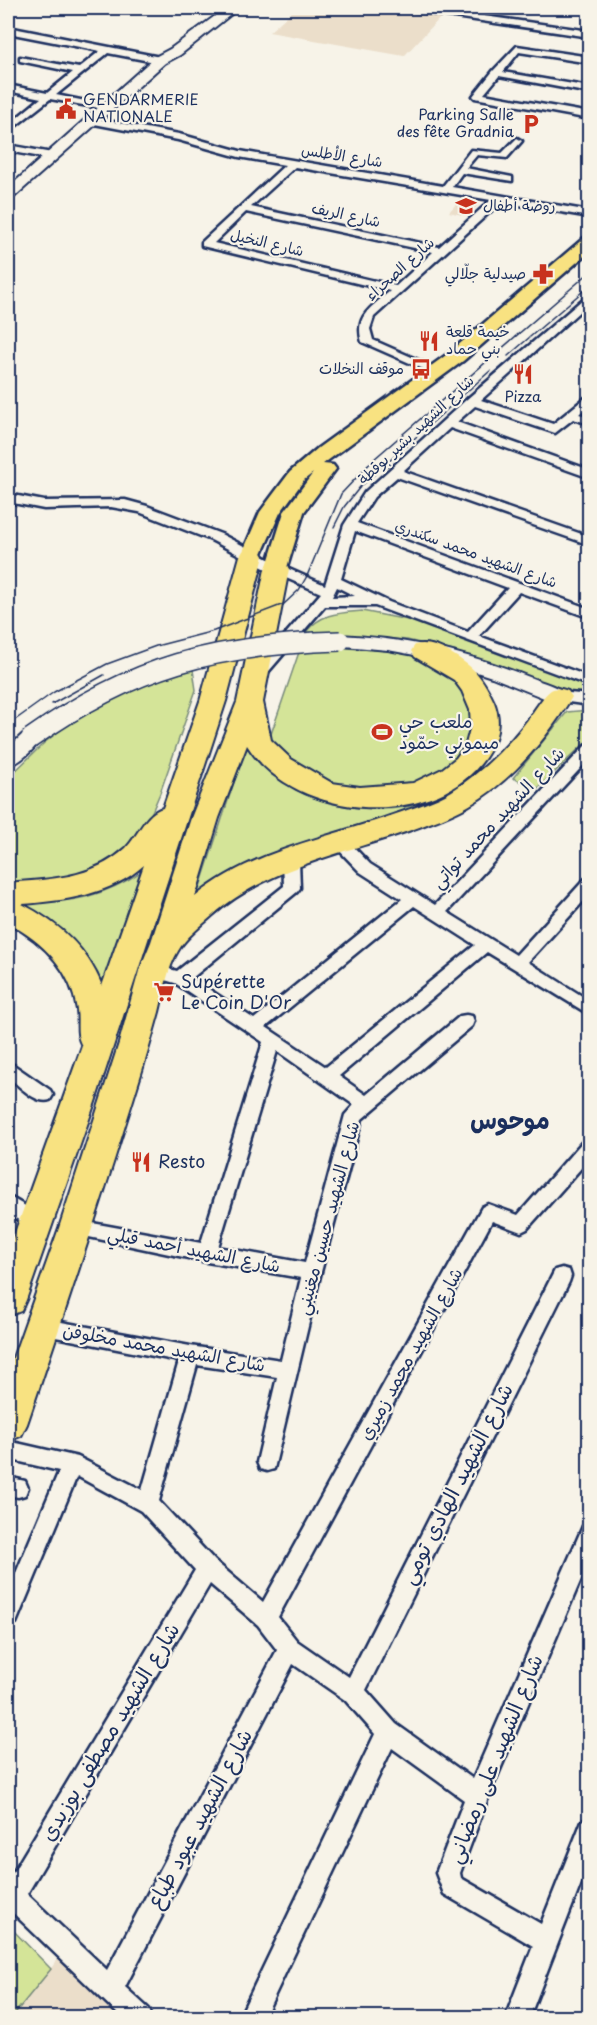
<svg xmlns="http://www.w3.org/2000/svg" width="597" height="2025" font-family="'Playpen Sans','Playpen Sans Arabic',sans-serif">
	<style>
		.built { fill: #ebdeca }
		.green { fill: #d4e498; stroke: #788a7b; stroke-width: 1.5 }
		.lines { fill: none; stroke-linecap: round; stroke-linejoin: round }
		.street-casing { stroke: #1b2f5e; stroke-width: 5 }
		.secondary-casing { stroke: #1b2f5e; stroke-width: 4 }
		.primary-casing { stroke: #1b2f5e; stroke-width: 5 }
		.highway-casing { stroke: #1b2f5e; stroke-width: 4 }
		.street { fill: #f7f3e8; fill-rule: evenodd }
		.secondary { fill: #f7f3e8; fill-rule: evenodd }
		.primary { fill: #f8e281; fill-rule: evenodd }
		.highway { fill: #f8e281; fill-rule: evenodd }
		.tram { stroke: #1b2f5e; stroke-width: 1.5 }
		.secondary-bridge-casing { stroke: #1b2f5e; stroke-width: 22; stroke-linecap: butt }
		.secondary-bridge { stroke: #f7f3e8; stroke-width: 19 }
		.labels { text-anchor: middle; stroke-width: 4.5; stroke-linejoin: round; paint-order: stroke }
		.far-poi-label { font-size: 15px; fill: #1b2f5e; stroke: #f7f3e8; text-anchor: start }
		.far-street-label { font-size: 15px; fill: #1b2f5e; stroke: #f7f3e8 }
		.poi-label { font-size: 18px; fill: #1b2f5e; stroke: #f7f3e8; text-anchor: start }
		.street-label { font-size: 18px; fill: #1b2f5e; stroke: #f7f3e8 }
		.near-street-label { font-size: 21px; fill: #1b2f5e; stroke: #f7f3e8 }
		.district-label { font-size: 24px; font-weight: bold; fill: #1b2f5e; stroke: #f7f3e8 }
	</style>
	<rect width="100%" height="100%" fill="#f7f3e8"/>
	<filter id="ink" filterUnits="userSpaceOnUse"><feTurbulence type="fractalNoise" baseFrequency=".0167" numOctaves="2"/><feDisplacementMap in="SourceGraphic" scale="12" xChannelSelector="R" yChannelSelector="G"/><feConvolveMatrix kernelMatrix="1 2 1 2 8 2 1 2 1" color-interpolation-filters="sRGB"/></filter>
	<g filter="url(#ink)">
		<g class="built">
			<polygon points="296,8 392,8 442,16 404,56 269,32"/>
			<polygon points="464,195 485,200 466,216 449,212"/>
			<polygon points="63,1953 127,2018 11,2018"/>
		</g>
		<g class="green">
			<path d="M362 611 413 621 528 662 580 683 589 694 578 695 454 651 407 640 306 632C321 613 339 613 362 611Z"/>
			<polygon points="318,646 390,651 411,655 438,665 460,680 481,733 437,782 339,792 278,751 270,737 298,655 302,648"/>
			<polygon points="192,663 196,690 160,793 136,850 113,869 8,886 8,778 44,743 99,700"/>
			<path d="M538 708 542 710 462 792 195 902 247 742C282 812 400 828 461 786 491 766 514 735 538 708Z"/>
			<polygon points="589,710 589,739 537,789 513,778 567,712"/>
			<path d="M144 870 101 999 17 908 21 901C69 905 104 897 144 870Z"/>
			<polygon points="8,1925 51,1969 11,2018 8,2017"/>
		</g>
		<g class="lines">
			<g class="street-casing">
				<g id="street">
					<polygon points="410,8 428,8 590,31 590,37 414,11"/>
					<polygon points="8,27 160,57 165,60 160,63 108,53 56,95 110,106 110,110 50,99 8,132 8,125 41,98 8,91 8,85 47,93 73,72 20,61 20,57 79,68 100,51 8,33"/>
					<polygon points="517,46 590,57 590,63 519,52 503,72 590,87 590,93 499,76 484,94 590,113 590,119 475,98 473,96 493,71"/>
					<path d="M92 118 179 134 240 151 443 186 471 150 502 153 517 138 522 141 507 158 477 155 466 168 512 177V181L462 173 452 187 590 211V217L501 202 374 317 370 329 373 340 441 370V374L437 375 362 342C354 316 372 307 390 291L202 246V242L285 165 239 157 178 140 89 123 87 121ZM295 167 491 200 439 247 251 207ZM246 212 433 252 396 286 214 243Z"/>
					<polygon points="8,145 52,153 57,156 52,159 8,151"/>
					<path d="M590 293V302L481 400 553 424 590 394V404L579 414 590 417V424L573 419 555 433 475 406 457 422 590 470V478L450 428 403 471 590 537V545L397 477 374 497 357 523 590 609V618L519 592 479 636 590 677V686L375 606H325L263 678H253L251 675 253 672 321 593 272 572 211 540 139 512 111 507 44 509 8 502V494L44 501 125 500 147 506 221 534 282 566 325 585 344 525 365 492 467 399ZM355 531 508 588 468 632 389 602 341 579ZM337 587 355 596 332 597Z"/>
					<polygon points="559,692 590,695 590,705 554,700 552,697 554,694"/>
					<path d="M590 744V758L447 912 516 955 585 879 590 878V894L528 962 590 1001V1015L487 952 339 1076 366 1095 460 1016 466 1015 472 1016 474 1021 472 1026 362 1119 321 1272 274 1469 267 1471 260 1469 257 1462 277 1377 197 1365 159 1501 215 1561 263 1602 482 1207 488 1204 518 1215 584 1140 590 1138V1158L527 1229 521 1232 492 1221 278 1617 297 1641 349 1677 555 1270 562 1268 569 1270 571 1276 569 1282 366 1690 396 1724 473 1779 583 1526 590 1523V1558L488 1798 460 1873 461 1878 541 1924 582 1821 590 1818V1860L529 2018H505L533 1946 444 1894 436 1873 464 1800 392 1748 264 2018H239L375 1734 345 1700 293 1664 125 1987 149 2009 152 2018H122L8 1908V1881L195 1570 141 1511 77 1476 16 1623 8 1626V1592L59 1471 8 1459V1441L78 1457 142 1490 179 1361 40 1334 33 1332 31 1326 33 1320 40 1318 190 1346 281 1360 301 1278 207 1262 70 1233 67 1228 70 1223 76 1220 201 1243 263 1042 175 983 148 975 146 971 148 967 154 965 177 971 284 886 283 860 286 856H296L299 860 300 888 297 892 192 978 254 1019 402 899 360 872 336 847 333 843 336 839H346L370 864 435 905 585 746ZM414 906 475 945 326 1067 266 1027ZM277 1051 354 1105 345 1115 305 1263 218 1247ZM210 1584 258 1625 277 1650 107 1970 27 1894Z"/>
					<path d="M8 1061 50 1090 53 1095 50 1100C36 1105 19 1085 8 1077Z"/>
					<path d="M8 1196 41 1215 44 1220 41 1225C29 1230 18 1219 8 1213Z"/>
					<polygon points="8,1477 25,1481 28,1488 25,1495 18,1497 8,1495"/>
				</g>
			</g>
			<g class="secondary-casing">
				<g id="secondary">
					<polygon points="226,8 239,8 180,55 165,63 13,198 8,199 8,188 155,57 170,49"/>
					<path d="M340 635C409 638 473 654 537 680 547 684 563 688 569 697L566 702 559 704 492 677 436 659 388 650 333 645 330 641 333 637Z"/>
					<path d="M31 731 38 733 41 738C35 749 20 763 8 766V748L24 733Z"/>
				</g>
			</g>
			<g class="primary-casing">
				<polygon id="primary" points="590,237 590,251 463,361 323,464 333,465 336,469 304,512 285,574 277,575 269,574 266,569 284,512 313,473 304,480 280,513 259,560 252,562 245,560 241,556 260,512 290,472 318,448 449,353 584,238"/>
			</g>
			<g class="highway-casing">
				<g id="highway">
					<path d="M252 549 261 551 264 556 226 701 95 1102 26 1300 21 1311 8 1316V1252L82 1046C75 1034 79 1023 77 1010 71 969 43 942 8 923V883C51 879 92 879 126 848 138 836 146 812 163 808L200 701 240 556 243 551ZM144 865 102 986C87 947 57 922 22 904 64 901 111 895 144 865Z"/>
					<path d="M277 561 286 564 289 569 263 702 271 740 291 759 332 783 360 787 413 783 442 769 456 758 466 744 471 725 470 710 462 691 454 680 415 657 411 651 415 645C433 640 454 654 468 665 480 674 488 689 494 702 502 722 497 741 485 758 434 831 293 820 247 745L219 818 195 897C250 851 327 838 393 815 413 808 434 802 452 791 479 774 503 751 523 726 530 718 543 695 551 690 557 687 562 689 568 691L572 697C546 739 512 781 468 806 451 816 432 822 414 829 346 853 267 867 212 916 201 926 185 938 178 951 167 969 164 992 159 1012 152 1037 145 1062 137 1087 102 1200 65 1312 27 1424L21 1436 8 1441V1372L59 1228 119 1043 139 971 151 942 191 818 237 702 265 569 268 564Z"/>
				</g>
			</g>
			<use href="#street" class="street"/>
			<use href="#secondary" class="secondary"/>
			<use href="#primary" class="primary"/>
			<use href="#highway" class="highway"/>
			<g class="tram">
				<polyline points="508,356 590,285"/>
				<polyline points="334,527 344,507 360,487 490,371"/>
				<polyline points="52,704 104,675"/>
				<polyline points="8,725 54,692 107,664 156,646 214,631 284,604 299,590 307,576 341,494 374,459 590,272"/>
			</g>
			<g class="secondary-bridge-casing">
				<path id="secondary-bridge" d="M31 738C134 665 215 645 340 641"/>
			</g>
			<use href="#secondary-bridge" class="secondary-bridge"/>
		</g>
	</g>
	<defs>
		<g id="civic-bare" transform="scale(1.62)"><path d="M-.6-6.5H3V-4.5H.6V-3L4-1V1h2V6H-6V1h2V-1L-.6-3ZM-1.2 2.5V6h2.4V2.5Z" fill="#c8321e" stroke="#f7f3e8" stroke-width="2.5" paint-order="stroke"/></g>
		<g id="parking-bare" transform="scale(1.62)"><path d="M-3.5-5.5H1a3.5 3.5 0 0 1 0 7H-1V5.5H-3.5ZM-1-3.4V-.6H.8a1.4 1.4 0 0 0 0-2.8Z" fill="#c8321e" stroke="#f7f3e8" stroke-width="2.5" paint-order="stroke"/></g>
		<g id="school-bare" transform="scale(1.62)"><path d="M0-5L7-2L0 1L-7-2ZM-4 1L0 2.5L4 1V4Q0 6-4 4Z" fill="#c8321e" stroke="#f7f3e8" stroke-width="2.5" paint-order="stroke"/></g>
		<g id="pharmacy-bare" transform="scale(1.62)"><path d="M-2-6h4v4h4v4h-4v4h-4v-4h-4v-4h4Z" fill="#c8321e" stroke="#f7f3e8" stroke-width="2.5" paint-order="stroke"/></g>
		<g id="restaurant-bare" transform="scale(1.62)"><path d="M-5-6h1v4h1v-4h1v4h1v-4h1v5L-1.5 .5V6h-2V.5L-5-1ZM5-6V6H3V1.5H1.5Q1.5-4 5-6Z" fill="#c8321e" stroke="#f7f3e8" stroke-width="2.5" paint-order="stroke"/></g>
		<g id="bus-bare" transform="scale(1.62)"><path d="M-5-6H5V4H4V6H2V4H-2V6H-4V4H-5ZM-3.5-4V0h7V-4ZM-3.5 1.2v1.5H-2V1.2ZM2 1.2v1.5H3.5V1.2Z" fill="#c8321e" stroke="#f7f3e8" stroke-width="2.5" paint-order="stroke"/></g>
		<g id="stadium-bare" transform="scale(1.62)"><path d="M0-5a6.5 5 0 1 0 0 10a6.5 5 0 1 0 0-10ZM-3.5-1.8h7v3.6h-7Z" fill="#c8321e" stroke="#f7f3e8" stroke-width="2.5" paint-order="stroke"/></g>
		<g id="supermarket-bare" transform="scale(1.62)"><path d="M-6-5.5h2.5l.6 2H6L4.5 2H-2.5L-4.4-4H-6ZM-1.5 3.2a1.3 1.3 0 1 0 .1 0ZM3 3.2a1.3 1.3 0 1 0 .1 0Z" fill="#c8321e" stroke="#f7f3e8" stroke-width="2.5" paint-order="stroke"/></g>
	</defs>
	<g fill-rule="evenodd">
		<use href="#civic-bare" x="66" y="109"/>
		<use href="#parking-bare" x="531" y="124"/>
		<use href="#school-bare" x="466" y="206"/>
		<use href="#pharmacy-bare" x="543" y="274"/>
		<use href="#restaurant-bare" x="429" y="341"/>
		<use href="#bus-bare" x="421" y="369"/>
		<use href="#restaurant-bare" x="523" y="374"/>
		<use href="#stadium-bare" x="382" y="732"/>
		<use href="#supermarket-bare" x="164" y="992"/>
		<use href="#restaurant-bare" x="141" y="1162"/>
	</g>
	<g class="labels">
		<g class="far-poi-label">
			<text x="83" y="105">GENDARMERIE<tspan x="83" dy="17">NATIONALE</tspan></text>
			<text x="514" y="120" text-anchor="end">Parking Salle<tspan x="514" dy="17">des fête Gradnia</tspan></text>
			<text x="483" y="211">روضة أطفال</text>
			<text x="526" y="279" text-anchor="end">صيدلية جلّالي</text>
			<text x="446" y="337">خيمة قلعة<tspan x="446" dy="17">بني حماد</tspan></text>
			<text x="404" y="374" text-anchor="end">موقف النخلات</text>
			<text x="523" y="402" text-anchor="middle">Pizza</text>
		</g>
		<g class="far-street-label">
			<text transform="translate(342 156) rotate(9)" y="5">شارع الأطلس</text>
			<text transform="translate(346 215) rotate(12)" y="5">شارع الريف</text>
			<text transform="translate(267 243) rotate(13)" y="5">شارع النخيل</text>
			<text transform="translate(400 269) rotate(-42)" y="5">شارع الصحراء</text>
			<text transform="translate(416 430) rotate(-43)" y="5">شارع الشهيد بشير بوقطة</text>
			<text transform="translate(476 554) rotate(20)" y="5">شارع الشهيد محمد سكندري</text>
		</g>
		<g class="poi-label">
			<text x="399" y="728">ملعب حي<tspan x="399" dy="21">ميموني حمّود</tspan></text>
			<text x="181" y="988">Supérette<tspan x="181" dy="21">Le Coin D'Or</tspan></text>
			<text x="158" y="1168">Resto</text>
		</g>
		<g class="street-label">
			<text transform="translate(498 818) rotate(-47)" y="6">شارع الشهيد محمد تواتي</text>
			<text transform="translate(328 1218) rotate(-75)" y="6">شارع الشهيد حسين مغنيني</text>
			<text transform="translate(194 1250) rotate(11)" y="6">شارع الشهيد أحمد قبلي</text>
			<text transform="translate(164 1348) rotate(10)" y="6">شارع الشهيد محمد مخلوفن</text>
			<text transform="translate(411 1354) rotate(-61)" y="6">شارع الشهيد محمد زميري</text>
		</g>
		<g class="near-street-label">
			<text transform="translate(457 1484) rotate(-63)" y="7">شارع الشهيد الهادي تومي</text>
			<text transform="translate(110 1732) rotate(-59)" y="7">شارع الشهيد مصطفى بوزيدي</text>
			<text transform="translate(495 1759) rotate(-68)" y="7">شارع الشهيد على رمضاني</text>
			<text transform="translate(200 1819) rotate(-62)" y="7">شارع الشهيد عبود طباع</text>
		</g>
		<g class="district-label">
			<text x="510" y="1129">موحوس</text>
		</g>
	</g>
	<rect width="597" height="2025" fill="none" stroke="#f7f3e8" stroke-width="30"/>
	<rect x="15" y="15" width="567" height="1995" fill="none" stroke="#1b2f5e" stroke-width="2" filter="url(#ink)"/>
</svg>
